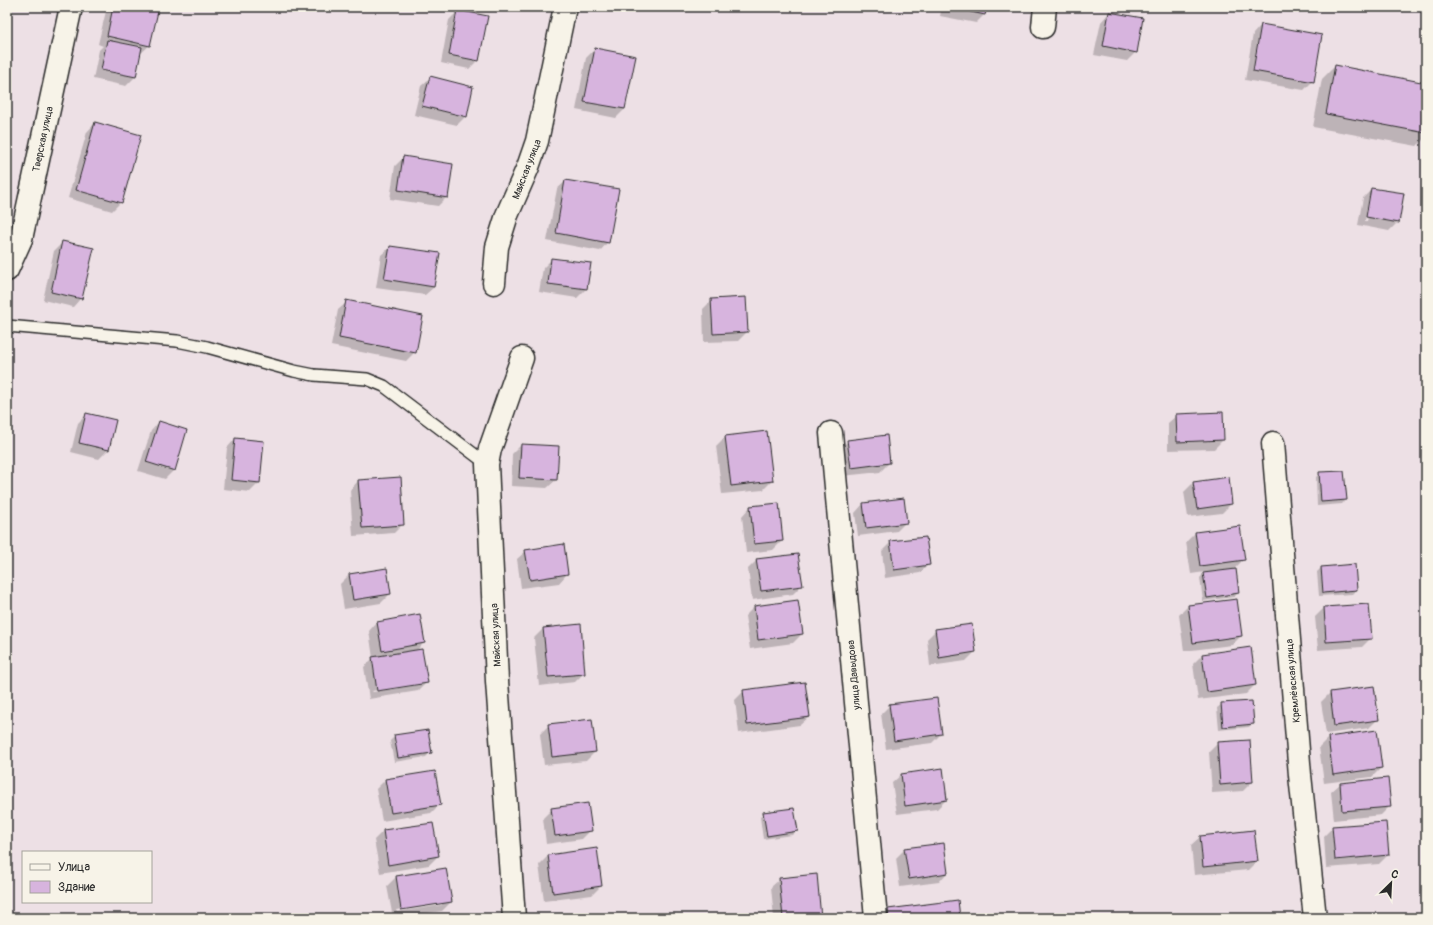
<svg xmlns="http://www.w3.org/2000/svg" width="1433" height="925" font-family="Pangolin,sans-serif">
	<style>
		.shadow { fill: #0003; fill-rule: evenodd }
		.building { fill: #d7b4de; stroke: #2b2b2b }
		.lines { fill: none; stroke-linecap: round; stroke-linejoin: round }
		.lane-casing { stroke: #2b2b2b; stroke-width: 14 }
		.street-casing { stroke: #2b2b2b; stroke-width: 25 }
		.lane { stroke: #f7f3e8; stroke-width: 11 }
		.street { stroke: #f7f3e8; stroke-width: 22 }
		.labels { text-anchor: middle; stroke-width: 3; stroke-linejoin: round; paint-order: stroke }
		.street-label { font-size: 10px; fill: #2b2b2b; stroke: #f7f3e8 }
	</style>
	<rect width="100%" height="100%" fill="#ede0e5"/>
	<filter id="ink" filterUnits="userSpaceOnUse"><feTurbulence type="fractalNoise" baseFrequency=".025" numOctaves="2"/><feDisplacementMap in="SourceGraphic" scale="8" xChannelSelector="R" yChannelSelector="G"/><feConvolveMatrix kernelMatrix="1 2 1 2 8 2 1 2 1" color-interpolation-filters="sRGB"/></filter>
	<g filter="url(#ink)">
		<g class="shadow">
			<polygon points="107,7 158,7 150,45 140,54 135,77 126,86 93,79 99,50 103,46 98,44"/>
			<polygon points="468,7 488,7 485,10"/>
			<polygon points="607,7 630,7 626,10"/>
			<polygon points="942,7 986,7 985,14 976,23 940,16"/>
			<polygon points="458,11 478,60 469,69 441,63 449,20"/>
			<polygon points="1109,13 1136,52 1127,61 1094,55 1101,22"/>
			<polygon points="1261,25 1313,81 1304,90 1245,80 1253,34"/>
			<polygon points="595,49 625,109 616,118 576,110 586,58"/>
			<polygon points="1335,66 1426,84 1426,137 1417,146 1313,127 1322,79"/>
			<polygon points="430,78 466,116 457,125 414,115 421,86"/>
			<polygon points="95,123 121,202 112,211 68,198 87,132"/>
			<polygon points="404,157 447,197 438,206 390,199 395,166"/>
			<polygon points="566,181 608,242 600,251 547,241 557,189"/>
			<path d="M1372 189 1398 222 1389 231 1358 225 1363 198ZM1369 198H1371L1367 222 1365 221Z"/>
			<polygon points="63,242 81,298 73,307 43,300 54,251"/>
			<polygon points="390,247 434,287 425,295 376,288 381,255"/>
			<polygon points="552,259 586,289 577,298 539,292 543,268"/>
			<polygon points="712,300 747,332 738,341 704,342 703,309"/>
			<polygon points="347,302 415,352 406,361 331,346 338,310"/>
			<polygon points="1222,413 1223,440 1214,449 1168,450 1168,423 1177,415"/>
			<polygon points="87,414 108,450 99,459 71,452 78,423"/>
			<polygon points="159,422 174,470 165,479 138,471 151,431"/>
			<polygon points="725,437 772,481 763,490 722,494 716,446"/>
			<polygon points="235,439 259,483 250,492 223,489 227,448"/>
			<polygon points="848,441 889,463 880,472 842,476 839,450"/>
			<polygon points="521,445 556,480 547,488 511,486 512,454"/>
			<polygon points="1320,473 1346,500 1342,504 1317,506 1316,477"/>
			<polygon points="1228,478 1231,504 1222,513 1188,517 1184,492 1193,483"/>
			<polygon points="358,481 403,524 394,533 353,536 350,490"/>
			<polygon points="863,504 906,522 897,531 858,536 855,513"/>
			<polygon points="750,507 782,541 773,550 746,553 742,516"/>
			<polygon points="1195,533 1244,559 1235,568 1238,593 1234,597 1203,601 1200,578 1205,572 1191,574 1186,542"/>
			<polygon points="891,542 929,564 920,573 885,578 882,551"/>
			<polygon points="526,551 567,574 559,583 521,588 517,559"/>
			<polygon points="757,560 802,585 793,594 752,600 748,569"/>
			<polygon points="1321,568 1356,590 1352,594 1319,596 1317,572"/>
			<polygon points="349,575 390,594 381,603 344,609 340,584"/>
			<polygon points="797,601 802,634 793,643 750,649 745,616 754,607"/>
			<polygon points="1188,606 1241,636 1232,645 1184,651 1179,615"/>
			<polygon points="1324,608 1371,638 1362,647 1318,650 1315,617"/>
			<path d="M377 622 424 643 416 651 427 682 418 691 369 699 364 667 373 658 369 631ZM418 683V685L373 692 372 691Z"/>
			<polygon points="543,629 584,673 575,682 539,686 534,638"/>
			<polygon points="936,630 975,652 966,661 930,666 927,639"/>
			<polygon points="1202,655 1255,685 1246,694 1198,700 1193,664"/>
			<polygon points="1373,687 1378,719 1369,728 1326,734 1321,702 1330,693"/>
			<polygon points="744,691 809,717 800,725 739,733 735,700"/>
			<polygon points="1222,704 1253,723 1249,727 1219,730 1217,708"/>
			<polygon points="890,705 941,734 932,743 886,749 881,714"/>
			<polygon points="549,725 595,752 586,761 544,765 540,734"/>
			<polygon points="395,736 431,752 426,757 394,762 390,741"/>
			<polygon points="1328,738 1381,768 1372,777 1324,783 1319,747"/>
			<polygon points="1218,743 1252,782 1243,791 1212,793 1209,752"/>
			<polygon points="901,775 946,800 937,809 897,814 892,783"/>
			<polygon points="1387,779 1390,806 1381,815 1334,820 1331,792 1340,784"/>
			<polygon points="385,780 440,804 431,813 382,821 376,789"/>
			<polygon points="552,809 591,830 582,839 546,844 543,818"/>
			<polygon points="764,813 796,831 792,835 763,839 760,817"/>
			<polygon points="1333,827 1388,855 1379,864 1326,868 1324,836"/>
			<polygon points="383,831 438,856 429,865 380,873 374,840"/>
			<polygon points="1200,837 1257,861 1248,870 1194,875 1191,845"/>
			<polygon points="905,849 947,873 939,882 900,887 896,858"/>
			<polygon points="596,850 601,886 592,895 544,901 539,865 548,856"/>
			<path d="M396 877 451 902 442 911 393 918 387 886ZM442 903V905L397 912 396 910Z"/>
			<polygon points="780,879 820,918 774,918 771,887"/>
			<polygon points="888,910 959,918 880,918"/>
		</g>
		<g class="building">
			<polygon points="113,7 159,7 150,46 107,36"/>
			<polygon points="948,7 987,7 985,15"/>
			<polygon points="457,10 488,16 479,61 449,55"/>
			<polygon points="1109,12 1143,18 1137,53 1103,46"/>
			<polygon points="7,18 10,18 7,32"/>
			<polygon points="1261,24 1322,35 1314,82 1253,71"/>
			<polygon points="107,40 142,47 136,77 101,70"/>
			<polygon points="595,48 636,56 625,109 584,102"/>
			<polygon points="1335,65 1426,83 1426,133 1326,114"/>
			<polygon points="430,76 473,87 467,117 422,106"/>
			<polygon points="95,122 141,135 122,203 76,190"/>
			<polygon points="403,156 453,164 448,198 398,190"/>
			<polygon points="565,180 619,189 609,243 556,233"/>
			<polygon points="1371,188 1404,193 1399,223 1366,217"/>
			<polygon points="62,241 94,248 82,299 51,292"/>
			<polygon points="390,246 440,253 434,287 384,279"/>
			<polygon points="551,258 591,263 587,289 548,284"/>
			<polygon points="746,297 748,332 713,334 711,299"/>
			<polygon points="346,300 423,316 416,353 339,338"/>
			<polygon points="1223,412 1224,440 1177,442 1176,414"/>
			<polygon points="86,413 116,420 109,450 79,443"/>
			<polygon points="159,421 187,430 175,471 146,462"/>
			<polygon points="767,431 773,481 731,486 725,436"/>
			<polygon points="887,435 890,463 851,468 847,440"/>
			<polygon points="235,438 264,441 260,483 231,480"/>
			<polygon points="521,444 559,446 557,480 519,478"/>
			<polygon points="1344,471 1347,500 1321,502 1319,472"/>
			<polygon points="401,477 404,525 362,528 358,480"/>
			<polygon points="1229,477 1232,504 1197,509 1193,482"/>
			<polygon points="904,498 907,523 866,528 863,503"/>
			<polygon points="779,503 783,541 754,544 750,506"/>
			<polygon points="1240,526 1245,560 1200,566 1195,532"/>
			<polygon points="926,537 930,565 894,570 890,541"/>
			<polygon points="564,544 568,574 530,580 525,550"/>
			<polygon points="798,554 803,586 761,591 756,559"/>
			<polygon points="1355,564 1357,590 1323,593 1321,567"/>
			<polygon points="387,568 391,594 353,600 349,574"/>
			<polygon points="1236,569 1239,593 1207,598 1203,573"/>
			<polygon points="1237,599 1242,636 1193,643 1188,605"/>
			<polygon points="798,600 803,634 758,640 754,606"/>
			<polygon points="1369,604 1372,639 1326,642 1324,607"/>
			<polygon points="420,614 425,643 382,651 377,622"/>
			<polygon points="581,624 585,674 548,677 543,628"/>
			<polygon points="972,624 976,652 939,658 935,629"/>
			<polygon points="1251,647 1256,685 1207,692 1202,654"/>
			<polygon points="422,649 428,683 377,691 372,657"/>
			<polygon points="805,682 810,717 747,725 743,690"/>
			<polygon points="1374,686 1379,720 1334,726 1330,692"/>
			<polygon points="937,698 942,734 894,741 889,704"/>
			<polygon points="1252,701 1254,724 1223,727 1221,703"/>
			<polygon points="592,719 596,752 552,757 548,724"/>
			<polygon points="428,730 432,753 398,758 394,735"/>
			<polygon points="1377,730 1382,768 1333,775 1328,737"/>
			<polygon points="1250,740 1253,782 1220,785 1217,742"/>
			<polygon points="943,768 947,800 905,806 901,774"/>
			<polygon points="435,771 441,805 391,813 385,779"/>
			<polygon points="1388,778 1391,807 1342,811 1340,783"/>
			<polygon points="588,803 592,831 555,836 551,808"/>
			<polygon points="794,808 798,831 767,836 763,812"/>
			<polygon points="1386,822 1389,855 1335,860 1332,826"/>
			<polygon points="433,823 439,856 388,865 383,830"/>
			<polygon points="1254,830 1258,861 1203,867 1200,836"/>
			<polygon points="944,843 948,873 909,879 904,848"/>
			<polygon points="597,848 602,886 553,893 548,855"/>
			<polygon points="446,868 452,902 401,910 396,876"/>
			<polygon points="817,874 821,918 783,918 779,878"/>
			<polygon points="958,900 960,918 889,918 888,909"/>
			<polygon points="1262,915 1262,918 1238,918"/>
			<polygon points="1388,916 1389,918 1357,918"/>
		</g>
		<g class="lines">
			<g class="lane-casing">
				<polyline id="lane" points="7,326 177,341 207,347 294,371 314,375 367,379 384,386 487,464"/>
			</g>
			<g class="street-casing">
				<g id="street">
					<polyline points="1043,27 1045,7"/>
					<polyline points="7,270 21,239 71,7"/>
					<polyline points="494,283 497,247 507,215 528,167 537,141 565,7"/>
					<polyline points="831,433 876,918"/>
					<polyline points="1273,443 1300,775 1315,918"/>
					<polyline points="514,918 497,681 487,464 490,449 522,358"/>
				</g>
			</g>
			<use href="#lane" class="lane"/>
			<use href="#street" class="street"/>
		</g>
	</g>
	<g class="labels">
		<g class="street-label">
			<text transform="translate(42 139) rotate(-78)" y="4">Тверская улица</text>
			<text transform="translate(526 169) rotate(-69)" y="4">Майская улица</text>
			<text transform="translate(495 635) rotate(-93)" y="4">Майская улица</text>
			<text transform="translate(853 675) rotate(-95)" y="4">улица Давыдова</text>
			<text transform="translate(1292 681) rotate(-95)" y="4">Кремлёвская улица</text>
		</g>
	</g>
	<rect width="1433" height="925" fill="none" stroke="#f7f3e8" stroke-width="24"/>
	<rect x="12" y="12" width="1409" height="901" fill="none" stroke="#2b2b2b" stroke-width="1.5" filter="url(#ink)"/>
	<rect x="22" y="851" width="130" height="52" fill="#f7f3e8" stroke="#a5a39c"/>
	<rect x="30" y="864" width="20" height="6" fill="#f7f3e8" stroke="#a5a39c"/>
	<text x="58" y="871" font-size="12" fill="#2b2b2b">Улица</text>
	<rect x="30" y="881" width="20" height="12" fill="#d7b4de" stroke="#a5a39c"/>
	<text x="58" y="891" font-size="12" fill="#2b2b2b">Здание</text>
	<g transform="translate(1391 883) rotate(24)" stroke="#f7f3e8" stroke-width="3" paint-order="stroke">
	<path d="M0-3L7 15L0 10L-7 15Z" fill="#2b2b2b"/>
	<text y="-6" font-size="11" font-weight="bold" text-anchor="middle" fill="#2b2b2b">С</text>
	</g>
</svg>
